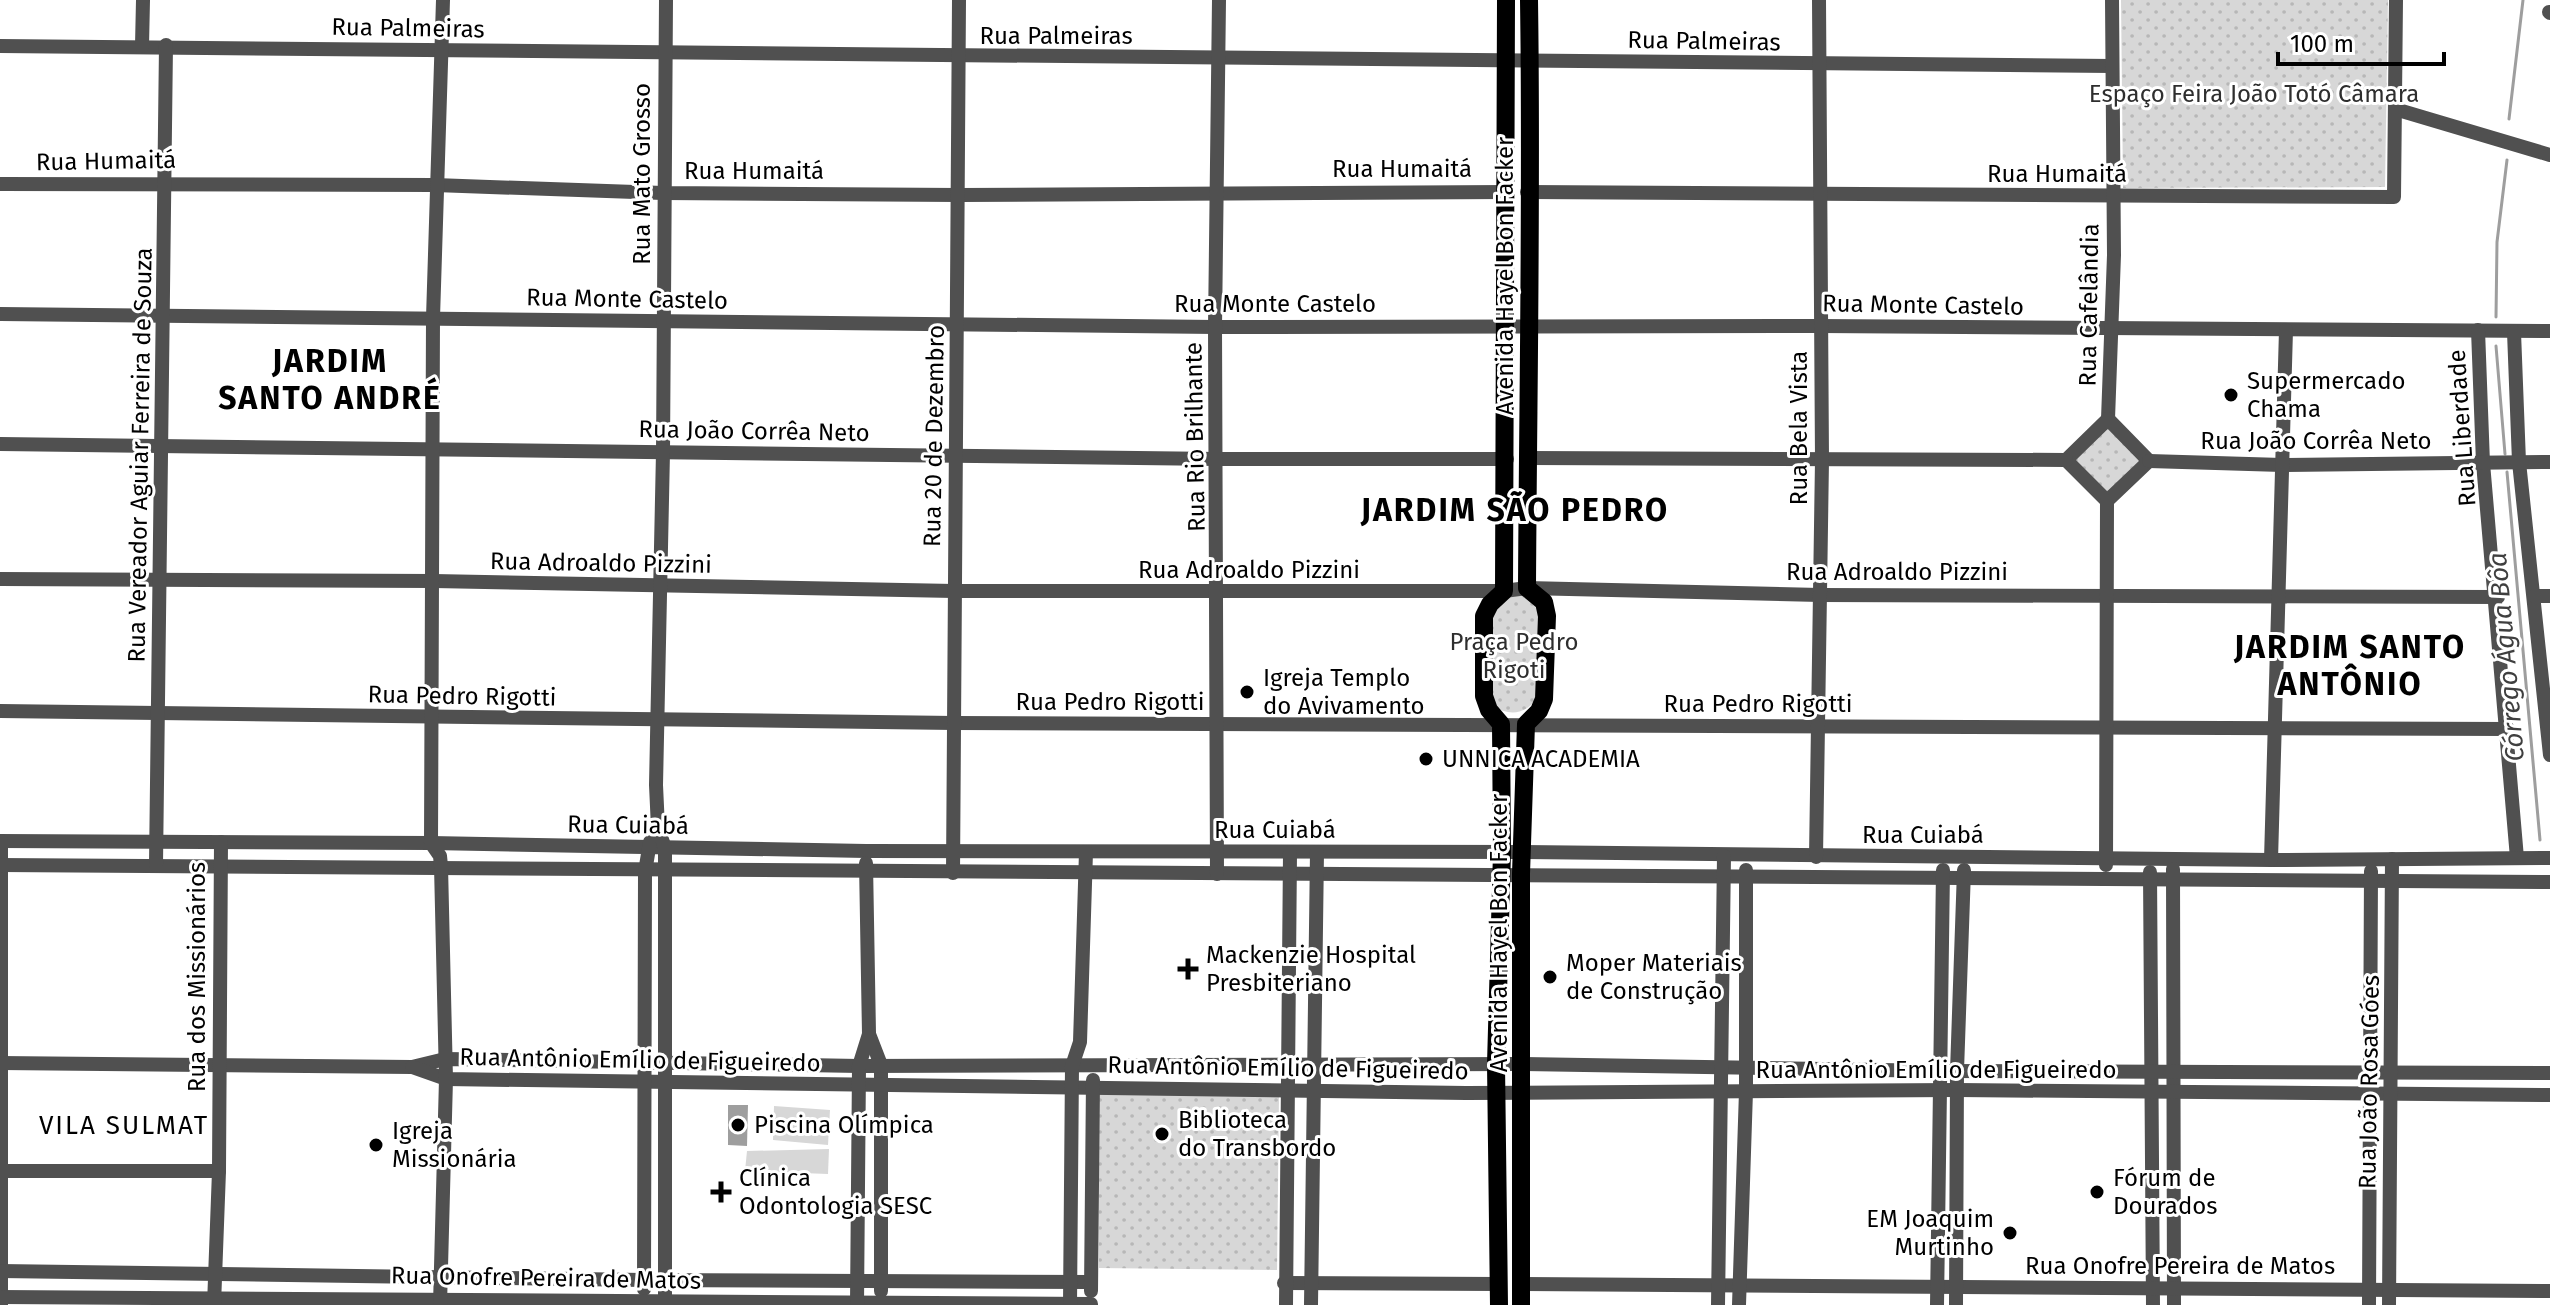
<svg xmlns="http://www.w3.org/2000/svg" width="2550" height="1305" font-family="'Fira Sans',sans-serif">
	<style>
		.grass { fill: url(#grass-dots) }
		.pitch { fill: #d7d7d7 }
		.water { fill: url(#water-ripples) }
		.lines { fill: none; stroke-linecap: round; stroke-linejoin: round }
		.stream { stroke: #9e9e9e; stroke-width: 3 }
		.minor { stroke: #505050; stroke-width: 14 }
		.major { stroke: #000; stroke-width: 18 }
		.poi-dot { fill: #000; stroke: #fff; stroke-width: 3 }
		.labels { text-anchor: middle; stroke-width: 6; stroke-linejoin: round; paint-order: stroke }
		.street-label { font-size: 24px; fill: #000; stroke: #fff }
		.park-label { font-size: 24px; fill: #2e2e2e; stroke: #fff }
		.poi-label { font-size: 24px; fill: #000; stroke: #fff; text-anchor: start }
		.water-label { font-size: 26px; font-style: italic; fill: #3f3f3f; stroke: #fff }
		.neighbourhood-label { font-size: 26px; letter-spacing: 2px; fill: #000; stroke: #fff }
		.district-label { font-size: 32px; font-weight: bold; letter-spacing: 2px; fill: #000; stroke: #fff }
	</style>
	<defs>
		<pattern id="grass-dots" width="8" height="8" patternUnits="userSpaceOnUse" patternTransform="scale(2)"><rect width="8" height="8" fill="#d7d7d7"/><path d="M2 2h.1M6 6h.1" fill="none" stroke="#b7b7b7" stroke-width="1.8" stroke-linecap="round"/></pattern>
		<pattern id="water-ripples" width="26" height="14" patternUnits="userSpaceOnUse" patternTransform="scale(2)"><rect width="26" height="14" fill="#9e9e9e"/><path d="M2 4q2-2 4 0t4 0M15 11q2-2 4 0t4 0" fill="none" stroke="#868686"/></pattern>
	</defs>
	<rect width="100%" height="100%" fill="#fff"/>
	<g class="grass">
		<polygon points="2121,0 2388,0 2385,187 2123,188"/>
		<polygon points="2108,423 2145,460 2107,497 2070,460"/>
		<path d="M1506 595H1523L1538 604 1541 692C1529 713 1513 718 1492 706L1489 614Z"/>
		<polygon points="1099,1092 1279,1096 1277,1270 1099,1268"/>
	</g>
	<g class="pitch">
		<polygon points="774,1106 830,1110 828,1145 773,1140"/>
		<polygon points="829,1149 828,1174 745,1171 747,1151"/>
	</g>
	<polygon class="water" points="728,1105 748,1105 747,1146 728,1145"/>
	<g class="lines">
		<g class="stream">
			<polyline points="2509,119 2523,0"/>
			<polyline points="2496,317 2497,242 2507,160"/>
			<polyline points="2496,346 2505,454"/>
			<polyline points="2507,472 2540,840"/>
		</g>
		<g class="minor">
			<polyline points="2549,12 2550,13"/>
			<polyline points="0,46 2112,66"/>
			<polyline points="142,46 143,0"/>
			<polyline points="2395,109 2550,155"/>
			<polyline points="0,184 435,185 663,193 959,195 1508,192"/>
			<polyline points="1527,192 2394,197 2396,0"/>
			<polyline points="0,314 1215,327 1820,326 2550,331"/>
			<polyline points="2478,330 2483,463 2517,858"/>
			<polyline points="2514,332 2519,462 2550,755"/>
			<polyline points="2108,419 2114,255 2112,0"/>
			<polygon points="2108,419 2149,461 2107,501 2066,460"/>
			<polyline points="0,444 1218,459 1507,459"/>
			<polyline points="1528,458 2066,460"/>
			<polyline points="2149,461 2282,465 2550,462"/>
			<polyline points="0,579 434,581 954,591 1504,591 1527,588 1820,595 2498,597"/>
			<polyline points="2534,596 2550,596"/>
			<polyline points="0,711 954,723 2508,729"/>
			<polyline points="0,841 431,843 866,851 1522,852 2271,860 2550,858"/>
			<polyline points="1,841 1,1305"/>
			<polyline points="1816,857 1822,460 1819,0"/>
			<polyline points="2271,860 2286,330"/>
			<polyline points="0,865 2550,882"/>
			<polyline points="156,865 166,45"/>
			<polyline points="2106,865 2107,501"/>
			<polyline points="2173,869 2174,1305"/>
			<polyline points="2150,872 2153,1305"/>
			<polyline points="953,873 959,0"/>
			<polyline points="1217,874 1215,327 1219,0"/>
			<polyline points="869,1034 881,1065 881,1291"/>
			<polyline points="0,1063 412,1067 445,1059 859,1066 1522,1064 1940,1071 2550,1073"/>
			<polyline points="412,1067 446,1079 1466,1093 1958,1090 2550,1095"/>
			<polyline points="1,1171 219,1171"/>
			<polyline points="0,1271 643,1280 1091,1282"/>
			<polyline points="1284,1283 1499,1284"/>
			<polyline points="1521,1284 2550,1291"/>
			<polyline points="644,1289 645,872 650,842"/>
			<polyline points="1091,1291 1093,1080"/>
			<polyline points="0,1297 1091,1304"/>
			<polyline points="214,1305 219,1171 221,842"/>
			<polyline points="440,1305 446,1079 441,866 440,856 431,843 433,318 443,0"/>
			<polyline points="665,1305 665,848 658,828 656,785 663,452 666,0"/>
			<polyline points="857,1305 859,1066 869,1034 866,863"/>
			<polyline points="1070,1305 1072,1066 1080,1042 1086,852"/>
			<polyline points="1286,1305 1290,853"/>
			<polyline points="1311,1305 1317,852"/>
			<polyline points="1718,1305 1724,856"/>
			<polyline points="1739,1305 1746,1091 1746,870"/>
			<polyline points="1937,1305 1943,870"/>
			<polyline points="1956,1305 1957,1071 1964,870"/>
			<polyline points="2369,1305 2371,871"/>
			<polyline points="2389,1305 2392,859"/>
		</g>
		<g class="major">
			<polyline points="1499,1305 1496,1064 1502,852 1501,724 1489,710 1484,696 1484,616 1490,604 1504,591 1506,0"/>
			<path d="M1521 1305V874L1526 724 1539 711 1544 699 1547 616 1544 602 1527 588C1528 392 1532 196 1529 0"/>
		</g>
	</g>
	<g class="poi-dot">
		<circle cx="2231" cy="395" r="8"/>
		<circle cx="1247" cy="692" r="8"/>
		<circle cx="1426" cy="759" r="8"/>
		<path d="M1184 957h8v8h8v8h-8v8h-8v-8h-8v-8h8z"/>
		<circle cx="1550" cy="977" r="8"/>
		<circle cx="738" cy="1125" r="8"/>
		<circle cx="1162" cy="1134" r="8"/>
		<circle cx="376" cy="1145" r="8"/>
		<path d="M717 1180h8v8h8v8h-8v8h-8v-8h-8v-8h8z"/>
		<circle cx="2097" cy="1192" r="8"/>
		<circle cx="2010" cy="1233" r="8"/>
	</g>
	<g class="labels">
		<g class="street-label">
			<text transform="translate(408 28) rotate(1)" y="8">Rua Palmeiras</text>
			<text x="1056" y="44">Rua Palmeiras</text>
			<text transform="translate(1704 41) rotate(1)" y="8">Rua Palmeiras</text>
			<text transform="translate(106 161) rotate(-1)" y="8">Rua Humaitá</text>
			<text x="1402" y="177">Rua Humaitá</text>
			<text x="754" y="179">Rua Humaitá</text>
			<text transform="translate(642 174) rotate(-90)" y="8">Rua Mato Grosso</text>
			<text x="2057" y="182">Rua Humaitá</text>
			<text transform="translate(1505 276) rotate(-90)" y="8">Avenida Hayel Bon Facker</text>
			<text transform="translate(627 299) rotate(1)" y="8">Rua Monte Castelo</text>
			<text x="1275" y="312">Rua Monte Castelo</text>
			<text transform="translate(1923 305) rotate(1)" y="8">Rua Monte Castelo</text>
			<text transform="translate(2089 305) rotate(-89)" y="8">Rua Cafelândia</text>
			<text transform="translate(1799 428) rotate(-90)" y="8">Rua Bela Vista</text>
			<text transform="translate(2462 428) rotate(-94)" y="8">Rua Liberdade</text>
			<text transform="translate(754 431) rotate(1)" y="8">Rua João Corrêa Neto</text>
			<text transform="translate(934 436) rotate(-89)" y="8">Rua 20 de Dezembro</text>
			<text transform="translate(1195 437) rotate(-91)" y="8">Rua Rio Brilhante</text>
			<text x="2316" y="449">Rua João Corrêa Neto</text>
			<text transform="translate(140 455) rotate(-89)" y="8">Rua Vereador Aguiar Ferreira de Souza</text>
			<text transform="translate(601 563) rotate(1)" y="8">Rua Adroaldo Pizzini</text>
			<text x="1249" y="578">Rua Adroaldo Pizzini</text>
			<text x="1897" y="580">Rua Adroaldo Pizzini</text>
			<text transform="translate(462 696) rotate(1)" y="8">Rua Pedro Rigotti</text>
			<text x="1110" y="710">Rua Pedro Rigotti</text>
			<text x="1758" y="712">Rua Pedro Rigotti</text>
			<text transform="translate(628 825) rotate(1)" y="8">Rua Cuiabá</text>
			<text x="1275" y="838">Rua Cuiabá</text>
			<text x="1923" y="843">Rua Cuiabá</text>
			<text transform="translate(1499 933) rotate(-90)" y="8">Avenida Hayel Bon Facker</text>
			<text transform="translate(197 977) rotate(-90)" y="8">Rua dos Missionários</text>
			<text transform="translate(640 1060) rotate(1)" y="8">Rua Antônio Emílio de Figueiredo</text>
			<text transform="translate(1288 1068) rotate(1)" y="8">Rua Antônio Emílio de Figueiredo</text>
			<text x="1936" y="1078">Rua Antônio Emílio de Figueiredo</text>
			<text transform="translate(2369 1082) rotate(-89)" y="8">Rua João Rosa Góes</text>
			<text x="2180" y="1274">Rua Onofre Pereira de Matos</text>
			<text transform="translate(546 1278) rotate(1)" y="8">Rua Onofre Pereira de Matos</text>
		</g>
		<g class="park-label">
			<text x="2254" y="102">Espaço Feira João Totó Câmara</text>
			<text x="1514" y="650">Praça Pedro<tspan x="1514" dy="28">Rigoti</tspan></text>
		</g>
		<g class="poi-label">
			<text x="2247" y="389">Supermercado<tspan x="2247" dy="28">Chama</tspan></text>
			<text x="1263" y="686">Igreja Templo<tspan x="1263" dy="28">do Avivamento</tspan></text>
			<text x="1442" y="767">UNNICA ACADEMIA</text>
			<text x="1206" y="963">Mackenzie Hospital<tspan x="1206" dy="28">Presbiteriano</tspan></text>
			<text x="1566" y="971">Moper Materiais<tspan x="1566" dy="28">de Construção</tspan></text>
			<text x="1178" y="1128">Biblioteca<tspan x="1178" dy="28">do Transbordo</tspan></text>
			<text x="754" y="1133">Piscina Olímpica</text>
			<text x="392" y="1139">Igreja<tspan x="392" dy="28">Missionária</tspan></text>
			<text x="739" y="1186">Clínica<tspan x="739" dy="28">Odontologia SESC</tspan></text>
			<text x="2113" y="1186">Fórum de<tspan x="2113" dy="28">Dourados</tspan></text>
			<text x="1994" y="1227" text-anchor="end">EM Joaquim<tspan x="1994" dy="28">Murtinho</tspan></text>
		</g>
		<g class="water-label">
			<text transform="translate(2506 657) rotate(-95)" y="9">Córrego Água Bôa</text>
		</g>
		<g class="neighbourhood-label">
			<text x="124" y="1134">VILA SULMAT</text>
		</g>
		<g class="district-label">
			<text x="330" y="372">JARDIM<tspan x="330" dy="37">SANTO ANDRÉ</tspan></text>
			<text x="1515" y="521">JARDIM SÃO PEDRO</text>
			<text x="2350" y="658">JARDIM SANTO<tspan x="2350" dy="37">ANTÔNIO</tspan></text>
		</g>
	</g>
	<path d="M2278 52v12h166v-12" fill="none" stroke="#000000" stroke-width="4"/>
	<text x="2290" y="52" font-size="24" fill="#000000" stroke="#ffffff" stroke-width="6" paint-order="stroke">100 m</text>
</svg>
